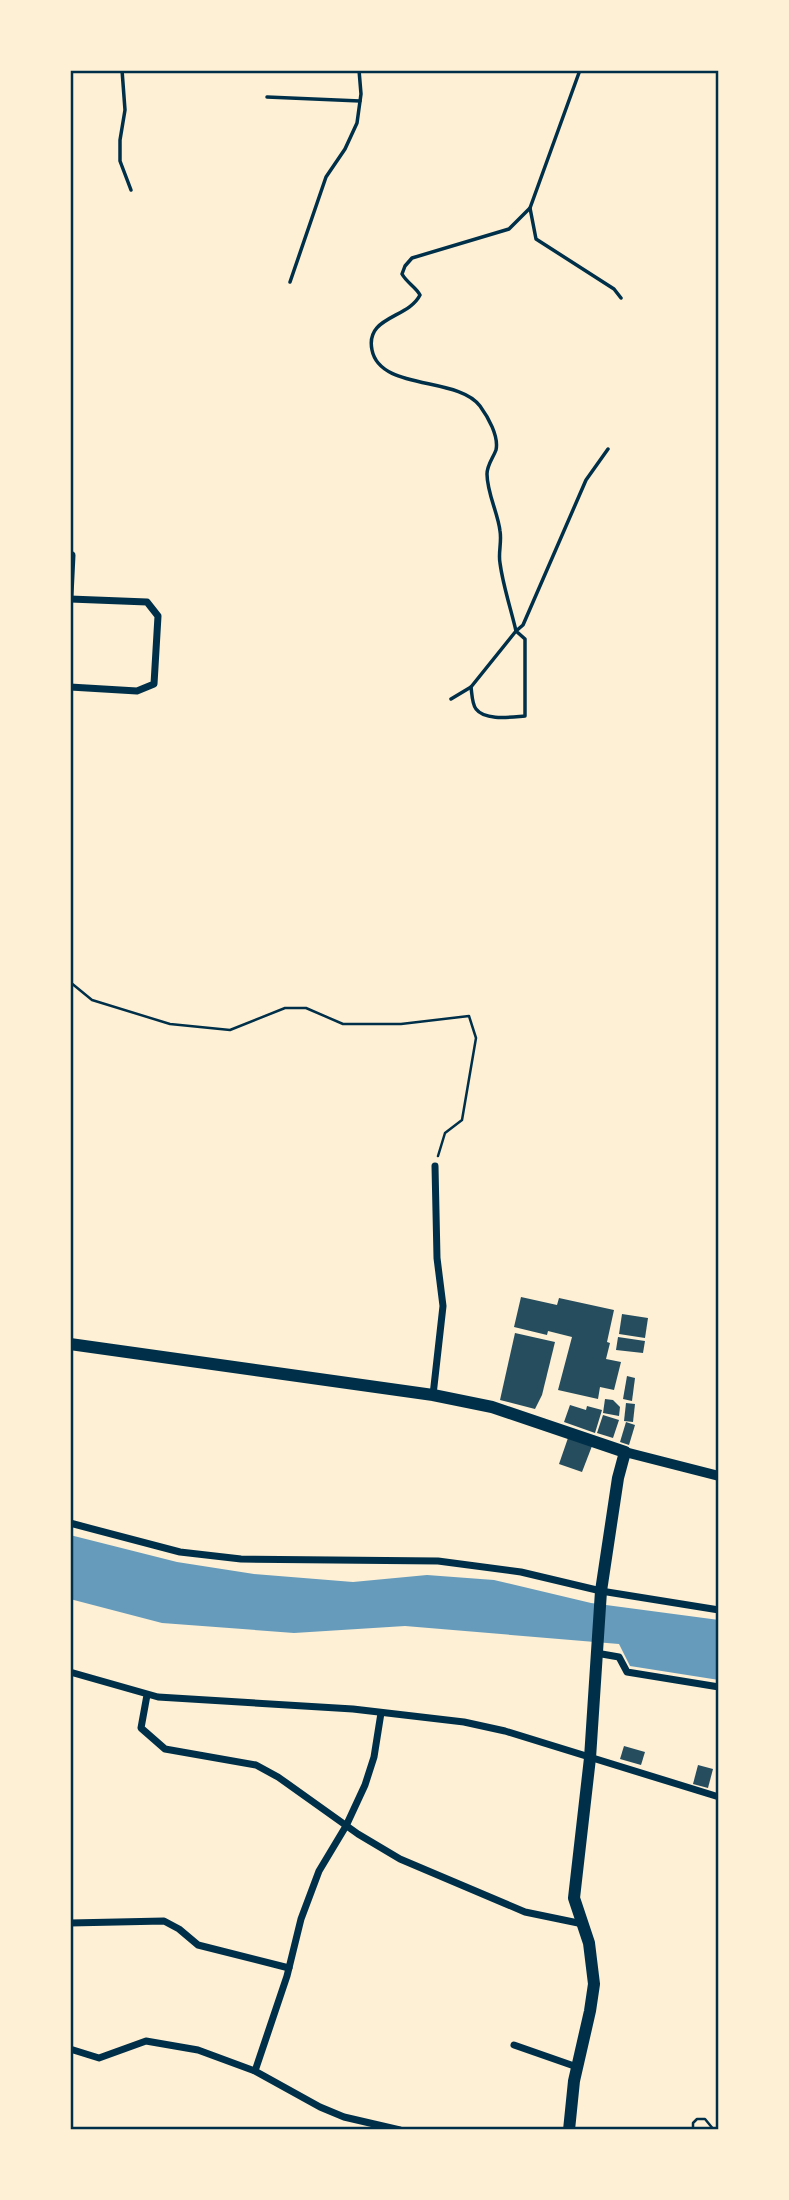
<svg xmlns="http://www.w3.org/2000/svg" width="789" height="2200" font-family="'Crimson Pro',serif">
	<style>
		.water { fill: #669bbc }
		.building { fill: #264d5e }
		.lines { fill: none; stroke-linecap: round; stroke-linejoin: round }
		.path { stroke: #003049; stroke-width: 2.5 }
		.service { stroke: #003049; stroke-width: 3.5 }
		.minor { stroke: #003049; stroke-width: 7 }
		.secondary { stroke: #003049; stroke-width: 10 }
		.primary { stroke: #003049; stroke-width: 12 }
		.neatline { fill: none; stroke: #003049; stroke-width: 2.5 }
	</style>
	<rect width="100%" height="100%" fill="#fdf0d5"/>
	<polygon class="water" points="70,1535 177,1562 254,1574 353,1582 427,1575 494,1580 591,1603 719,1620 719,1680 630,1666 619,1644 405,1626 294,1633 162,1623 70,1599"/>
	<g class="building">
		<polygon points="521,1297 557,1305 559,1298 614,1310 607,1342 610,1343 606,1359 621,1362 614,1390 600,1387 598,1399 558,1390 572,1337 548,1331 547,1335 514,1327"/>
		<polygon points="622,1314 648,1318 645,1338 619,1334"/>
		<polygon points="515,1333 555,1342 542,1395 535,1409 500,1400"/>
		<polygon points="618,1337 645,1341 643,1353 616,1350"/>
		<polygon points="627,1376 635,1378 632,1401 623,1399"/>
		<polygon points="605,1399 613,1400 620,1407 619,1416 603,1413"/>
		<polygon points="626,1403 635,1404 633,1422 624,1421"/>
		<polygon points="570,1405 586,1410 587,1406 602,1410 595,1433 564,1422"/>
		<polygon points="603,1415 619,1420 613,1438 597,1433"/>
		<polygon points="626,1422 635,1425 629,1445 620,1442"/>
		<polygon points="568,1438 592,1446 582,1472 559,1464"/>
		<polygon points="624,1746 645,1752 641,1765 620,1759"/>
		<polygon points="698,1765 713,1769 708,1788 693,1784"/>
	</g>
	<g class="lines">
		<g class="path">
			<polyline points="70,982 92,1000 170,1024 230,1030 285,1008 306,1008 343,1024 401,1024 469,1016 476,1038 462,1120 445,1133 438,1156"/>
			<polyline points="693,2130 693,2123 697,2119 705,2119 714,2130"/>
		</g>
		<g class="service">
			<polyline points="122,70 125,110 120,140 120,161 131,190"/>
			<polyline points="580,70 530,208 536,239 614,289 621,298"/>
			<polyline points="267,97 360,101"/>
			<polyline points="290,282 326,177 345,149 357,123 361,94 359,70"/>
			<path d="M471 687C472 694 472 704 476 709 485 721 511 717 525 716V639L516 631 523 625 586 480 608 449"/>
			<path d="M451 699 471 687 516 631C511 609 503 586 500 563 498 553 502 542 500 531 498 513 487 493 487 474 487 465 493 458 496 450 499 436 488 417 480 406 458 376 380 391 372 350 365 316 408 319 420 295 416 287 407 283 402 274L405 266 412 258 509 229 530 208"/>
		</g>
		<g class="minor">
			<polyline points="70,554 72,555 70,596"/>
			<polyline points="70,599 147,602 158,616 154,684 137,691 70,687"/>
			<polyline points="433,1395 443,1306 437,1258 435,1166"/>
			<polyline points="70,1523 180,1552 241,1559 438,1561 521,1572 601,1591 719,1610"/>
			<polyline points="596,1653 619,1657 627,1672 719,1687"/>
			<polyline points="70,1672 158,1697 353,1709 464,1722 505,1731 719,1797"/>
			<polyline points="147,1695 141,1728 165,1749 256,1765 278,1777 358,1834 400,1859 525,1912 583,1924"/>
			<polyline points="70,1923 164,1921 179,1929 198,1945 289,1968"/>
			<polyline points="514,2045 577,2067"/>
			<polyline points="70,2049 99,2058 146,2041 198,2050 255,2071 320,2107 344,2117 400,2130"/>
			<polyline points="255,2071 287,1976 301,1919 319,1871 346,1826 365,1785 374,1757 381,1713"/>
		</g>
		<polyline class="secondary" points="625,1452 719,1476"/>
		<polyline class="primary" points="70,1344 433,1395 492,1407 625,1452 618,1478 601,1591 590,1758 574,1898 589,1943 594,1984 590,2011 574,2081 569,2130"/>
	</g>
	<rect width="789" height="2200" fill="none" stroke="#fdf0d5" stroke-width="144"/>
	<rect x="72" y="72" width="645" height="2056" class="neatline"/>
</svg>
